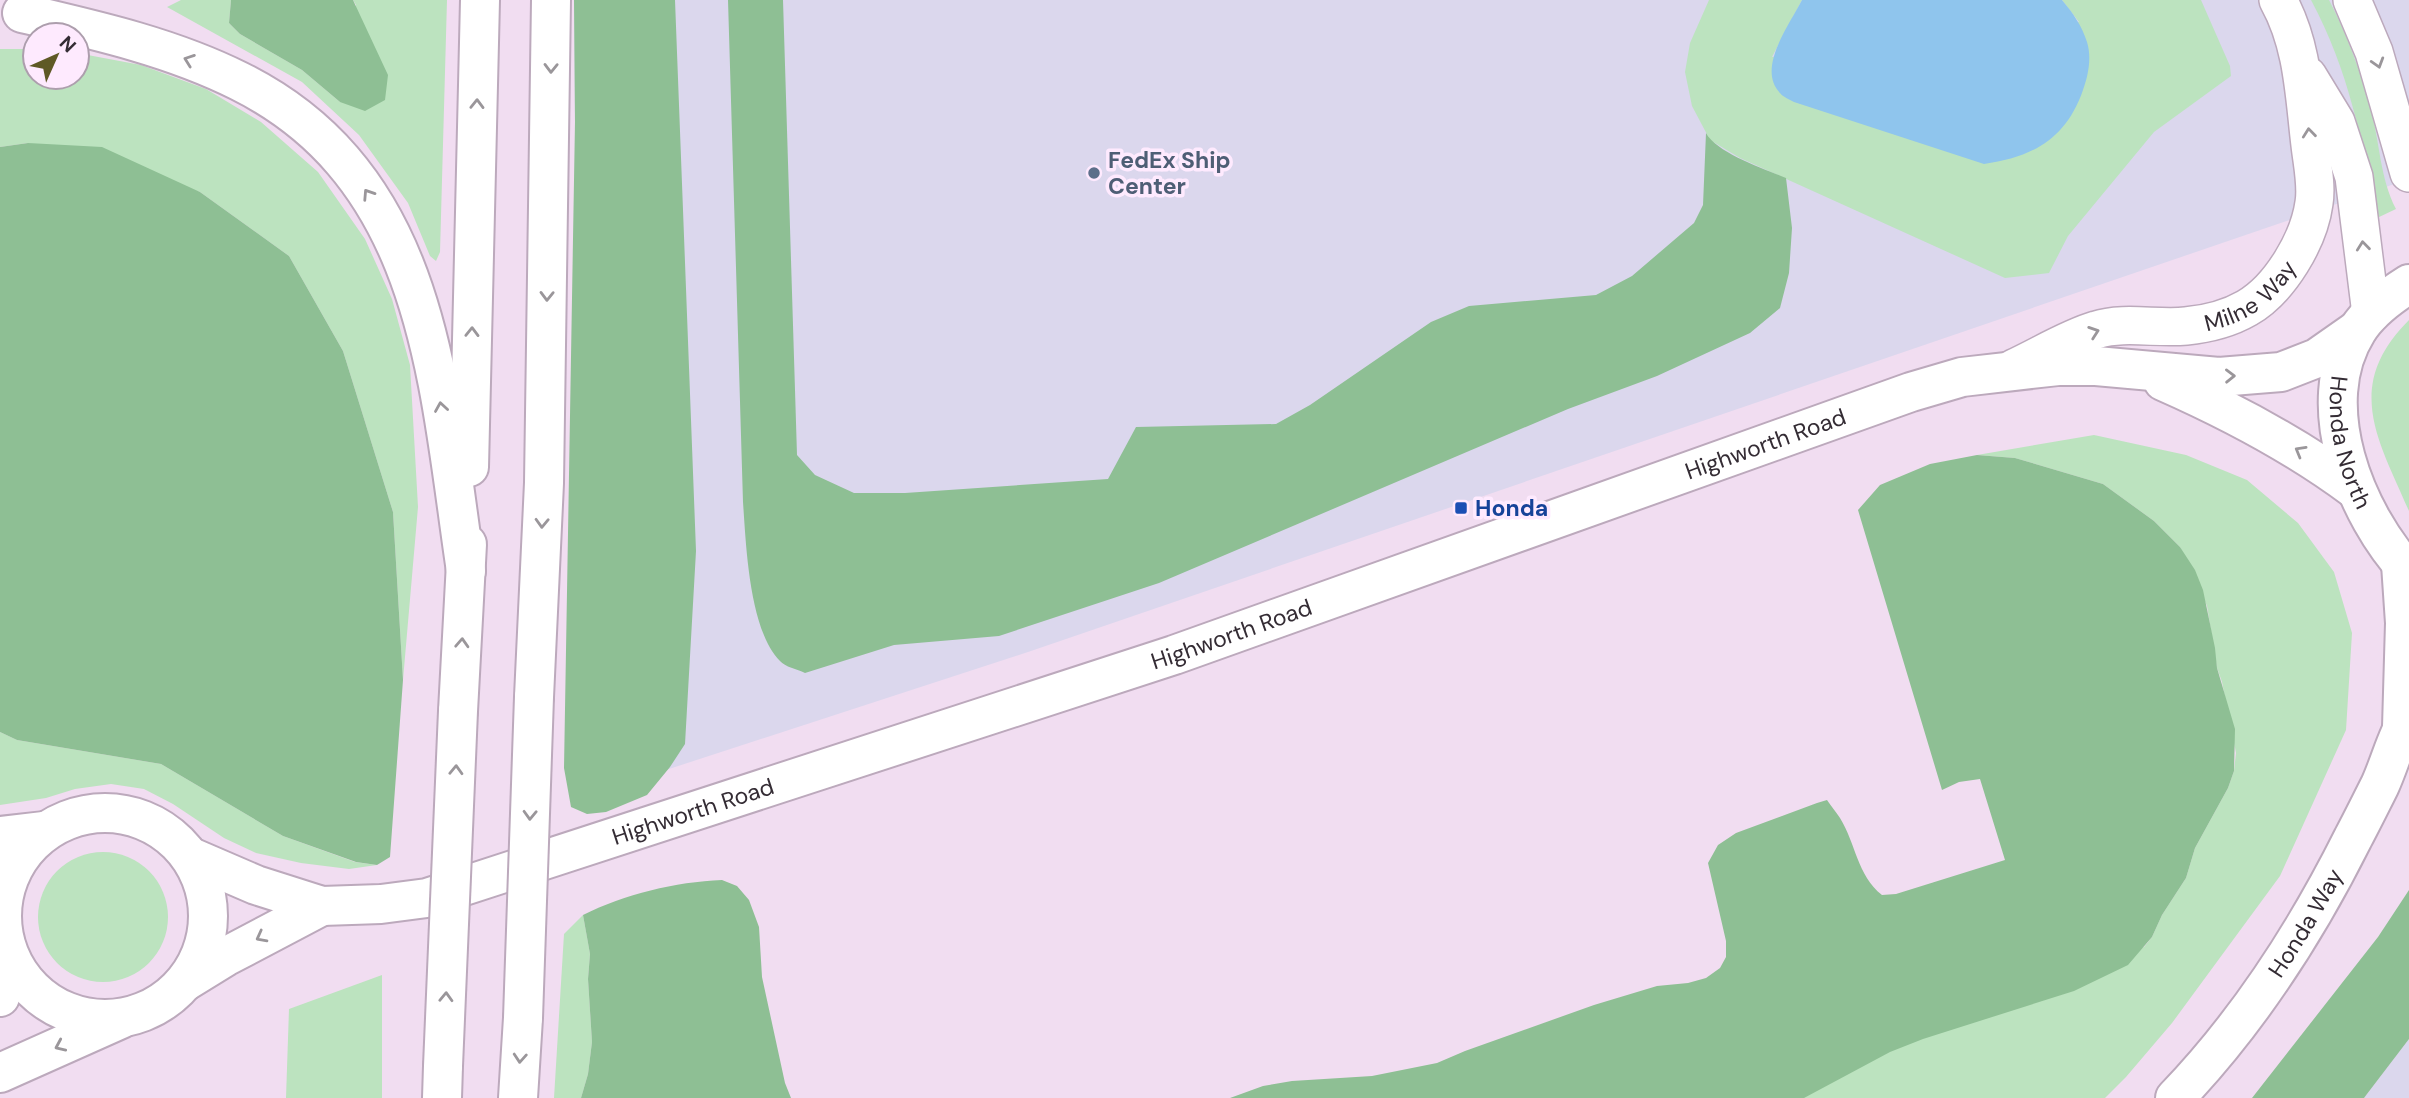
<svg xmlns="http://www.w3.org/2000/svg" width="2409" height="1098" font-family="'DM Sans',sans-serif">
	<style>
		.industrial { fill: #dbd7ed }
		.green { fill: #bce3bf }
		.forest { fill: #8ebf94 }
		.water { fill: #8fc5ed }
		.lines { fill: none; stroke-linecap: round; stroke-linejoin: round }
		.street-casing { stroke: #bca9bc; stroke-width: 40 }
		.secondary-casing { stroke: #bca9bc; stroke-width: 42 }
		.primary-casing { stroke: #bca9bc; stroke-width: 42 }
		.highway-casing { stroke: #bca9bc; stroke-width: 42 }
		.street { stroke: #fff; stroke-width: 37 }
		.secondary { stroke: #fff; stroke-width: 38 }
		.primary { stroke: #fff; stroke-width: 38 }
		.highway { stroke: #fff; stroke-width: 38 }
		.highway-bridge-casing { stroke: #bca9bc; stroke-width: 42; stroke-linecap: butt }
		.highway-bridge { stroke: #fff; stroke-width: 38 }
		.oneway { stroke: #9a969a }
		.service-dot { fill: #5c6f8a; stroke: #feeafe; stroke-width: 2.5 }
		.transit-dot { fill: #1a4fb4; stroke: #feeafe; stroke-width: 2.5 }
		.labels { text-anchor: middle; stroke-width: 7; stroke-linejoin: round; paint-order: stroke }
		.service-label { font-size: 23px; font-weight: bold; fill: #4e5e75; stroke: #feeafe; text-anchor: start }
		.street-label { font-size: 23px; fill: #342c34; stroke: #feeafe }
		.transit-label { font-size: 23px; font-weight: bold; fill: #164399; stroke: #feeafe; text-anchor: start }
	</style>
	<rect width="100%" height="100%" fill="#f1ddf1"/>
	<g class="industrial">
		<polygon points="574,0 2409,0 2409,179 1028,652 580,798"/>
		<polygon points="2409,1039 2409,1098 2364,1098 2367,1094"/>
	</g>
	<g class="green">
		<polygon points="181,0 231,0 229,23 240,34 302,70 340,102 356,5 353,0 447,0 440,252 436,261 430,256 408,203 359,135 302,82 167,7"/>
		<polygon points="1709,0 1802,0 1772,57 2079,22 2062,0 2201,0 2230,66 2231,76 2154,132 2068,236 2049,273 2005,278 1740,158 1710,140 1692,106 1685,72 1690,43"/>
		<path d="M2311 0H2329C2347 34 2361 73 2371 110 2380 144 2380 178 2396 209L2377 218C2362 140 2349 71 2311 0Z"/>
		<polygon points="0,49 35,49 35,77 77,77 77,53 141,65 206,89 261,122 318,172 365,239 392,299 410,365 418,507 403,680 393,512 343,351 289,256 200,192 28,143 0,147"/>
		<path d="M2409 320V511C2378 439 2343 386 2409 320Z"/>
		<polygon points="2094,435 2186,455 2247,480 2298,523 2334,572 2352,633 2346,730 2280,876 2172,1023 2126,1077 2105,1098 1600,1098 2144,947 2152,937 2162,915 2186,878 2195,848 2228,788 2234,771 2236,753 2222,682 2217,668 2207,606 2180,547 2154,521 2103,484 2015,458 1977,455"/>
		<polygon points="0,732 17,740 161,764 283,836 355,862 377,865 349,869 301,863 256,853 224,838 173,804 144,789 111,784 75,789 46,798 0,805"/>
		<circle cx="103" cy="917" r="65"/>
		<polygon points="583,915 590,954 588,979 592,1042 588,1074 581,1098 554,1098 564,934"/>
		<polygon points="382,975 382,1098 286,1098 289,1009"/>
	</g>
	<g class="forest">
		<polygon points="231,0 353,0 388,75 385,100 365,111 340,102 302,70 240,34 229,23"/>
		<polygon points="574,0 675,0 696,551 685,744 670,767 647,795 606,812 587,814 571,807 564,768 575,122"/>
		<path d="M728 0H783L797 455 815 475 854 493H905L1108 479 1136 427 1276 424 1310 405 1431 322 1469 306 1596 295 1632 276 1694 223 1703 205 1706 133C1717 153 1764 169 1786 178L1792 228 1789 273 1780 308 1750 333 1657 376 1568 409 1159 583 999 636 894 645 805 673C797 669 785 667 780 661 749 630 746 544 743 502Z"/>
		<polygon points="28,143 102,147 200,192 289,256 343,351 393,512 403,680 390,857 377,865 356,862 283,836 161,764 17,740 0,732 0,147"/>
		<path d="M1977 455 2015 458 2103 484 2154 521 2180 547 2195 570 2203 590 2215 648 2217 668 2235 729 2234 771 2228 788 2195 848 2186 878 2162 915 2152 937 2128 965 2074 991 1923 1039 1890 1052 1804 1098H1230L1263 1086 1292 1081 1372 1076 1437 1063 1465 1051 1594 1005 1657 986 1688 983 1706 978 1720 968 1726 957V941L1708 863 1718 845 1736 833 1817 803 1827 800C1831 806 1836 812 1840 818 1856 844 1857 875 1882 895L1896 894 2005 860 1980 779 1959 782 1942 790 1858 510 1880 485 1930 464Z"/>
		<path d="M722 880 737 886 749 900 759 927 762 977 785 1083 791 1098H581L588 1074 592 1042 588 979 590 954 583 915C625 894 675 882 722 880Z"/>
		<polygon points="2409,890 2409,1039 2367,1094 2364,1098 2252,1098 2378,937"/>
	</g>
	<path class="water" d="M1802 0H2062C2073 13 2082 26 2087 42 2092 58 2088 76 2083 90 2066 139 2033 157 1984 164L1794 102C1789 99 1783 97 1780 93 1756 68 1790 24 1802 0Z"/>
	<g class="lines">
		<g class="street-casing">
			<g id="street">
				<polyline points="2352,0 2374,52 2409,173"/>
				<polyline points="2308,76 2336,122 2354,177 2371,314"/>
				<path id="s1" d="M2014 368C2040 356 2069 338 2096 330 2124 321 2157 329 2186 326 2207 324 2228 319 2247 308 2280 289 2309 240 2314 203 2317 185 2312 163 2310 145 2304 95 2303 45 2278 0"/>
			</g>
		</g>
		<g class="secondary-casing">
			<g id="secondary">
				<polyline points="0,997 11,960"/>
				<polyline points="0,1073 121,1019"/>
			</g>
		</g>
		<g class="primary-casing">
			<g id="primary">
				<path id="s2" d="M2409 284C2390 296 2369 311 2357 331 2311 404 2355 514 2409 572"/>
				<path d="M2163 381C2231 411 2296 445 2356 490"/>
				<polyline points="2401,564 2405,623 2402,727"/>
				<circle cx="105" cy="916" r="103"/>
				<path id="s3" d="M191 857 256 885 322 906 381 904 427 898 1174 655 1911 392 1962 377 2058 366H2096L2219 377 2281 372 2317 358 2357 330"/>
				<polyline points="186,981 225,957 322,906"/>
				<path id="s4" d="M2175 1098C2248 1022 2306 932 2353 838 2362 821 2371 803 2380 785 2390 763 2396 738 2409 716"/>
			</g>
		</g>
		<g class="highway-casing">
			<g id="highway">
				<path d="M22 13C95 30 171 47 239 81 432 177 438 385 466 571"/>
				<polyline points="469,467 480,0"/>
				<polyline points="534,697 544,483 551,0"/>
				<polyline points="458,711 467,544"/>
				<polyline points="0,836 44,831"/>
				<polyline points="0,934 3,936"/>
				<polyline points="442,1098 443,1066"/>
				<polyline points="518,1098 523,1018"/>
			</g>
		</g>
		<use href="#street" class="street"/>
		<use href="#secondary" class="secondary"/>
		<use href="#primary" class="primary"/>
		<use href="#highway" class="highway"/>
		<g class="highway-bridge-casing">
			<g id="highway-bridge">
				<polyline points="523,1018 534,697"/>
				<polyline points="443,1066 458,711"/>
			</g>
		</g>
		<use href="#highway-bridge" class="highway-bridge"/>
	</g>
	<defs><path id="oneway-chevron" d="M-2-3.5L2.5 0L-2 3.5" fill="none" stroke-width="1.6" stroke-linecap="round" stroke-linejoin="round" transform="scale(1.75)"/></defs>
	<g class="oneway">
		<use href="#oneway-chevron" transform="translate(189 60) rotate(-160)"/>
		<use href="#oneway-chevron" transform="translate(2378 63) rotate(73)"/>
		<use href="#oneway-chevron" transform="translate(551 68) rotate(91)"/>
		<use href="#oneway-chevron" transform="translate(477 104) rotate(-89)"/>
		<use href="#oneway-chevron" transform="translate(2309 133) rotate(-96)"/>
		<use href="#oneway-chevron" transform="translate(368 194) rotate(-123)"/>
		<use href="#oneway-chevron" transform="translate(2363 246) rotate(-96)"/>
		<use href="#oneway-chevron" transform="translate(547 296) rotate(91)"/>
		<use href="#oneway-chevron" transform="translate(472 332) rotate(-89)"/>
		<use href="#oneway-chevron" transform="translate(2094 332) rotate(-19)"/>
		<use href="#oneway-chevron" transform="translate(2230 376) rotate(-1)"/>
		<use href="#oneway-chevron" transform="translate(441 407) rotate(-99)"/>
		<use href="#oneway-chevron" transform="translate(2300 451) rotate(-150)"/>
		<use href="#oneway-chevron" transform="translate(542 523) rotate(92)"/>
		<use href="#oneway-chevron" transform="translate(462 643) rotate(-87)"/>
		<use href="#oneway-chevron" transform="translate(456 770) rotate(-88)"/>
		<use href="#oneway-chevron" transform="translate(530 815) rotate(92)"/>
		<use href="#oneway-chevron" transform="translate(261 937) rotate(152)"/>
		<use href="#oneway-chevron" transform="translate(446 997) rotate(-88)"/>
		<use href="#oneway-chevron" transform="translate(60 1046) rotate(156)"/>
		<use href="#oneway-chevron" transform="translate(520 1058) rotate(94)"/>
	</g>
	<circle class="service-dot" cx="1094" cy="173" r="7"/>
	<rect class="transit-dot" x="1454" y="501" width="14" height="14" rx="3.5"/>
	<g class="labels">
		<g class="service-label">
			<text x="1108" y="168">FedEx Ship<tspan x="1108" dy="26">Center</tspan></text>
		</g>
		<g class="street-label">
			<text dy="8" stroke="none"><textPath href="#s1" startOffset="254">Milne Way</textPath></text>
			<text dy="8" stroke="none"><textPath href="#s2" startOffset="187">Honda North</textPath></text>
			<text dy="8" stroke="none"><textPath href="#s3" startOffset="1659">Highworth Road</textPath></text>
			<text dy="8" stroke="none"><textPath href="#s3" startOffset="1092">Highworth Road</textPath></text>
			<text dy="8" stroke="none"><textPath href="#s3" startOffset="525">Highworth Road</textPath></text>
			<text dy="8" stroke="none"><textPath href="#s4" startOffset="219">Honda Way</textPath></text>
		</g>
		<g class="transit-label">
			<text x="1475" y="516">Honda</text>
		</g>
	</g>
	<g transform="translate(56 56) rotate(45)"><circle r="33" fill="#feeafe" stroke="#ad9ead" stroke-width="2"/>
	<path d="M0-5L12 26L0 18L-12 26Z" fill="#5f5925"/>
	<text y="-10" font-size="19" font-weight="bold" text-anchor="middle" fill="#342c34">N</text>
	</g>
</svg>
